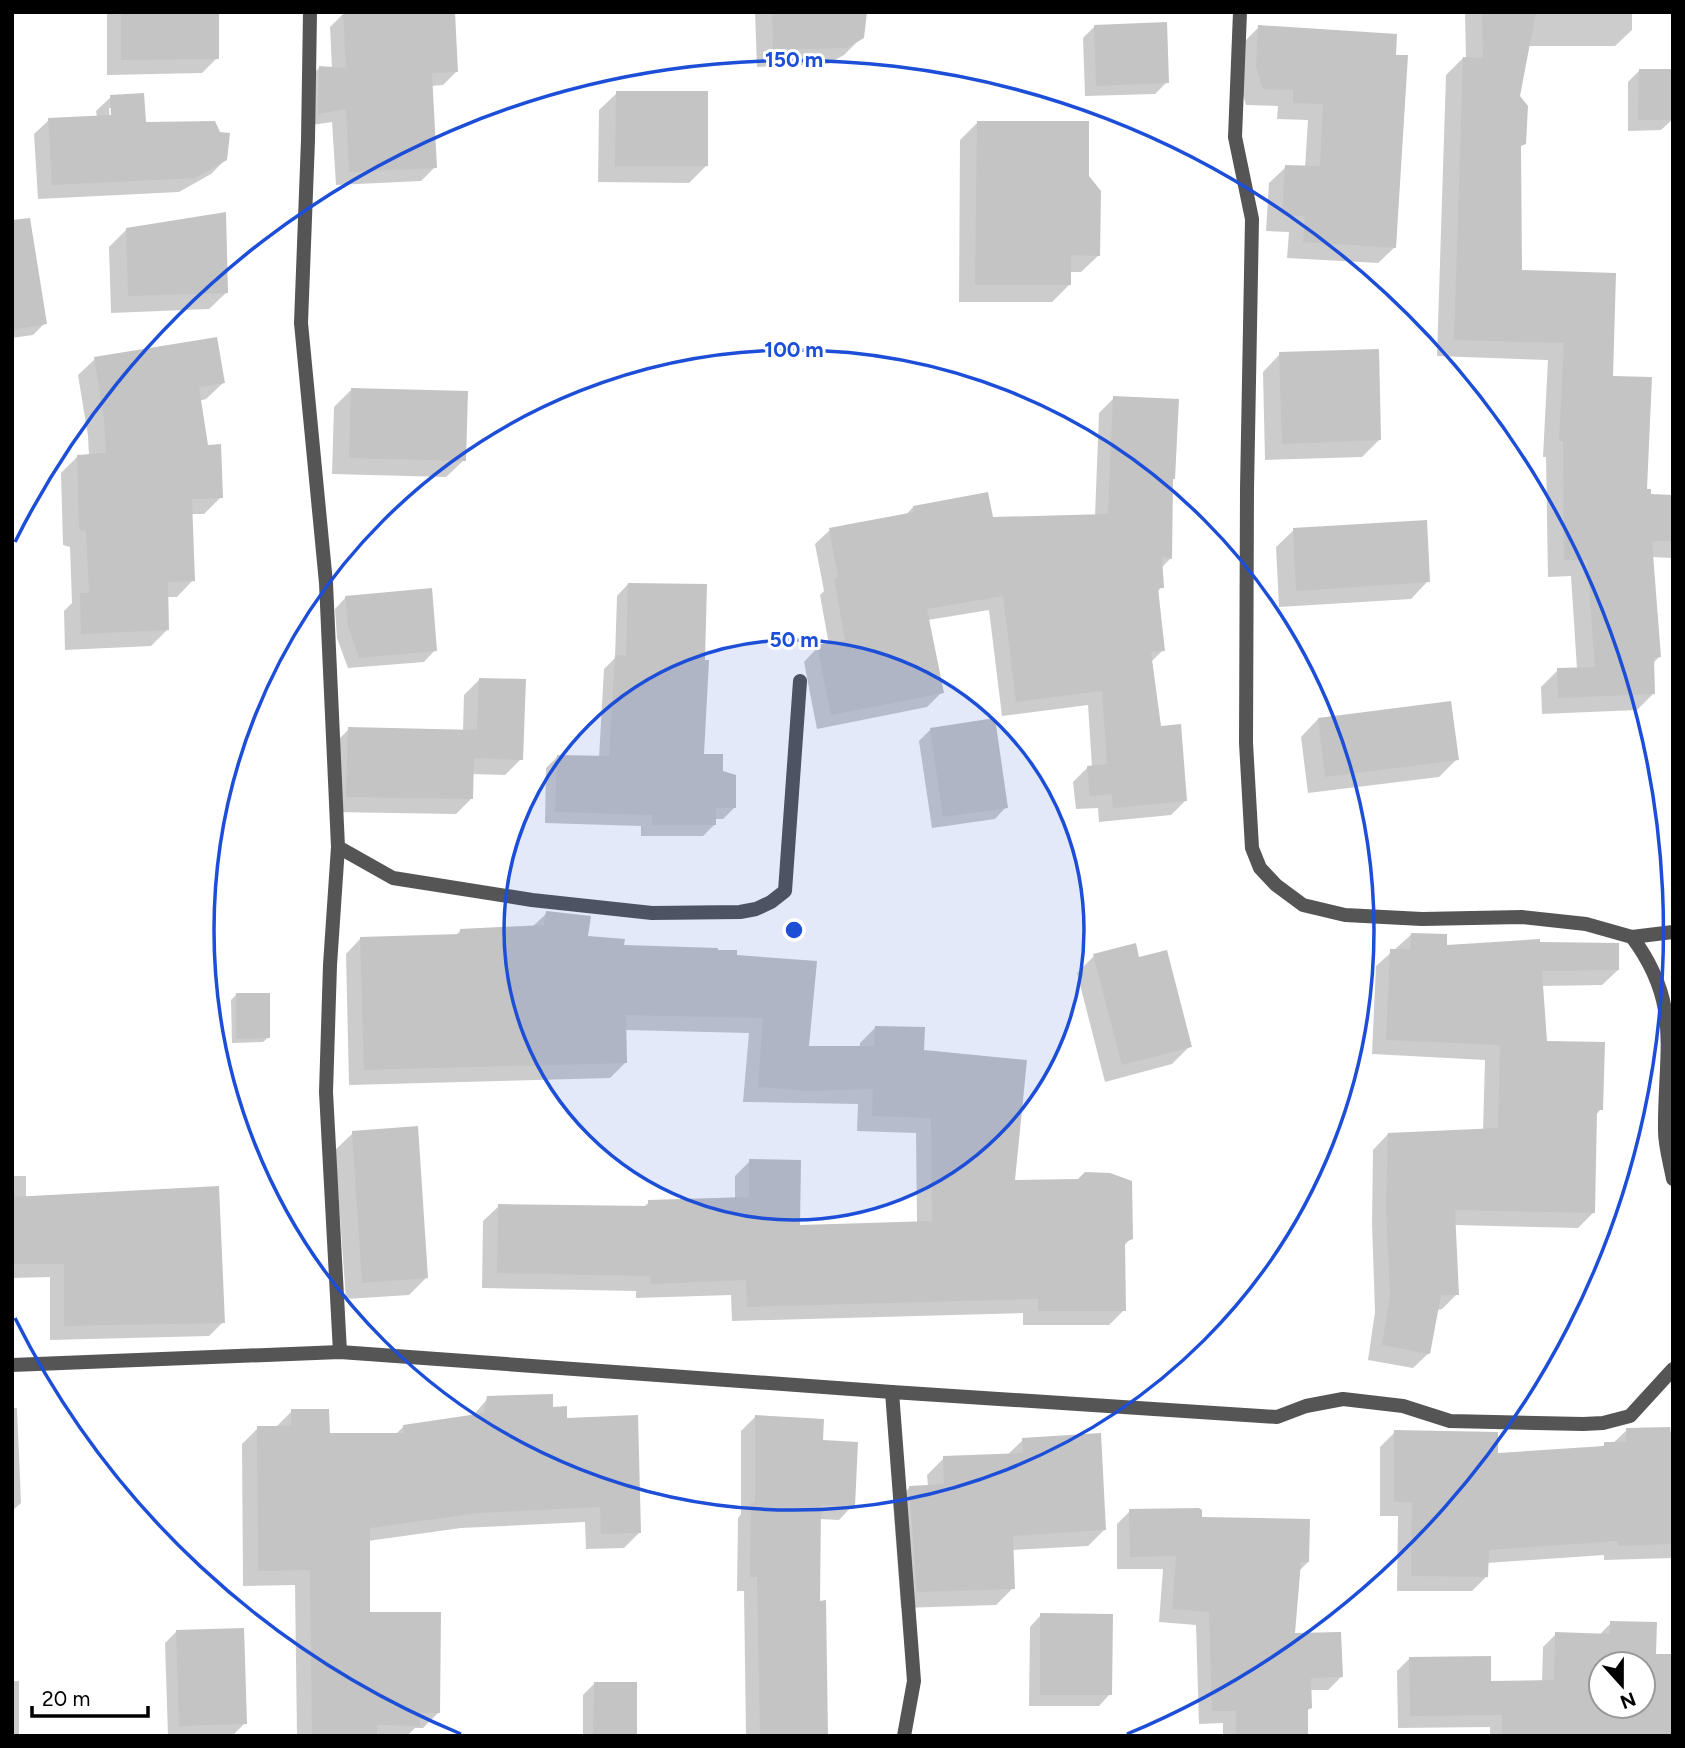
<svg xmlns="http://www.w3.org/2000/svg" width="1685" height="1748" font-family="Figtree,sans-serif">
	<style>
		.shadow { fill: #0003; fill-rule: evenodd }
		.building { fill: #c4c4c4; fill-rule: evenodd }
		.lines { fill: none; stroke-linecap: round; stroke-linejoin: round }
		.minor { stroke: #555; stroke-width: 14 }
		.ring { fill: none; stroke: #1d4ed8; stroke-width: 3.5 }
		.centre { fill: #1d4ed8; stroke: #fff; stroke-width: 3.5 }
		.ring-label { font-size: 21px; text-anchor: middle; font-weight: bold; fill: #1d4ed8; stroke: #fff; stroke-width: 6; stroke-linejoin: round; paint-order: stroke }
	</style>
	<rect width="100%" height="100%" fill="#fff"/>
	<g class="shadow">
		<polygon points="107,12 217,12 217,58 202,73 107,75"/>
		<polygon points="755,12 865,12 862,37 844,55 828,64 757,67"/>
		<polygon points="1465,12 1632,12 1632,30 1615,46 1528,46 1519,97 1524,143 1519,148 1520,272 1611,377 1645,490 1650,496 1673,497 1673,555 1671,558 1652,557 1659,657 1653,663 1654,693 1637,710 1542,714 1541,687 1558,670 1577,669 1571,576 1548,577 1546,457 1543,457 1548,360 1437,356 1446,75 1463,58 1466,59"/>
		<polygon points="344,13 457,71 443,85 431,86 435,167 421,181 336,185 332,122 305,126 306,82 319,68 332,69 330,27"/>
		<polygon points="1094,27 1167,82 1155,94 1085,96 1083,38"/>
		<polygon points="1259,27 1394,57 1395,247 1378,263 1287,258 1289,232 1266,231 1269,183 1286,167 1305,168 1308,120 1277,119 1278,106 1246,105 1240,84 1242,44"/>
		<polygon points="1639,71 1673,119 1661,130 1628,131 1628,82"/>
		<polygon points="617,93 706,166 689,183 598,182 599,110"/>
		<path d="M111 97 144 124 226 159 211 174 179 192 38 199 34 134 49 120 97 117 96 111ZM109 108H113L110 124Z"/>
		<polygon points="977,123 1087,177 1099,255 1081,272 1070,272 1070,284 1052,302 959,302 960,140"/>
		<polygon points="126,230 227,292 209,309 111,313 109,247"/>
		<polygon points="12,248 45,323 33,335 12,338"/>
		<polygon points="1280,354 1379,440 1362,457 1265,460 1263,372"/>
		<polygon points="95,359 223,383 206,399 199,401 207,446 221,497 204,514 191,514 193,580 177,597 167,597 168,629 151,646 65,650 64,611 72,603 70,547 63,545 61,473 78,456 89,456 88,436 78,375"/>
		<polygon points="351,390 464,460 446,477 332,474 334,407"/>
		<polygon points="1114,398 1171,480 1171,558 1161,568 1162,587 1156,593 1163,650 1151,662 1159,728 1185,801 1171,815 1099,822 1098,808 1076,809 1073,782 1088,767 1092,767 1088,705 1002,716 989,610 928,620 942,692 927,707 817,729 804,662 818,647 829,645 820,595 824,591 815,544 830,530 905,516 913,507 992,519 1095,516 1099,413"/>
		<polygon points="1294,530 1428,581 1411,599 1279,607 1276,547"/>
		<polygon points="628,584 702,756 721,772 734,808 723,819 715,819 715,824 703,836 641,836 641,826 545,823 546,768 558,756 599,758 604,669 615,658 617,596"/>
		<polygon points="346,597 435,650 424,662 348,668 337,638 335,609"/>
		<polygon points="480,679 521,759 505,775 472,774 471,799 456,814 331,812 333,745 349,729 463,731 464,695"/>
		<polygon points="1318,719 1457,759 1439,777 1308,793 1301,737"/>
		<polygon points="931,729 1006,807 995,819 932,828 919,741"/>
		<polygon points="547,913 586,937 622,947 717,951 735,956 808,1048 860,1047 860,1043 876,1027 922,1052 1013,1182 1131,1238 1124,1246 1124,1310 1109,1325 1023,1325 1023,1313 732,1321 731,1295 636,1298 636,1291 482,1288 483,1221 499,1206 643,1208 649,1202 735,1199 735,1176 750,1161 799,1227 917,1223 916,1133 857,1131 858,1104 743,1102 749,1033 625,1030 625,1063 610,1078 349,1085 346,954 361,938 455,936 460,931 532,927"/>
		<polygon points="1412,934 1445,947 1538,944 1618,970 1602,985 1541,986 1545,1042 1601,1109 1596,1115 1594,1212 1578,1228 1454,1225 1457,1294 1442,1309 1437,1310 1429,1353 1413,1368 1368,1360 1375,1312 1372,1223 1373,1150 1388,1134 1483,1131 1485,1060 1372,1054 1376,966"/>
		<polygon points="1094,956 1138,959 1190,1046 1172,1064 1105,1082 1077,973"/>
		<polygon points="237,994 269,1037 263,1042 232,1043 231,1000"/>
		<polygon points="353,1133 426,1278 409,1295 346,1299 335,1150"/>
		<polygon points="12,1176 26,1176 26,1198 223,1322 209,1336 50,1340 50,1277 12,1278"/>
		<polygon points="488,1398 552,1409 566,1419 640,1532 624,1548 586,1549 585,1522 461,1528 368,1541 368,1613 438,1713 423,1728 415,1728 407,1736 297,1736 295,1585 243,1586 242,1444 258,1428 276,1427 292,1411 328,1435 396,1434 404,1426 472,1417"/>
		<polygon points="12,1408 17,1408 21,1503 12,1511"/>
		<polygon points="755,1417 822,1441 853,1505 839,1520 819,1519 818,1602 826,1736 746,1736 744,1591 737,1591 738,1518 741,1514 741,1431"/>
		<polygon points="1627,1430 1673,1447 1673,1558 1604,1560 1604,1555 1487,1563 1487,1576 1472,1591 1397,1591 1398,1516 1380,1516 1380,1447 1395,1432 1496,1455 1601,1448 1605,1444 1612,1444"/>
		<polygon points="1023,1440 1105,1529 1088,1546 1012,1550 1013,1588 996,1605 901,1608 893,1504 910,1487 928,1486 927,1475 944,1458 1006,1456"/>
		<polygon points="1130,1511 1200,1519 1308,1562 1299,1571 1293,1635 1341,1677 1328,1690 1310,1690 1310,1708 1306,1712 1307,1736 1223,1736 1223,1723 1199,1724 1196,1625 1159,1622 1163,1569 1117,1569 1117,1524"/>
		<polygon points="1041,1615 1110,1694 1099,1706 1029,1706 1030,1627"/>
		<path d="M1611 1623 1654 1656 1673 1736H1490V1727L1398 1728 1397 1671 1410 1658 1489 1683 1542 1682 1543 1647 1556 1634 1599 1635ZM1601 1664H1643V1706H1601Z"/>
		<polygon points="176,1632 245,1723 234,1734 168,1736 165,1643"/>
		<rect x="12" y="1681" width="7" height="55"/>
		<polygon points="594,1684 635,1736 583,1736 583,1695"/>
	</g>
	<g class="building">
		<polygon points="121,12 219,12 219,59 121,60"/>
		<polygon points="343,12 455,12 458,72 432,73 437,168 349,172 346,109 318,114 319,66 346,68"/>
		<polygon points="772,12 867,12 864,38 847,48 773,50"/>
		<polygon points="1482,12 1536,12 1520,96 1528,106 1526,144 1521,146 1522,270 1616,273 1613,376 1652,377 1647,489 1651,489 1651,494 1673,495 1673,541 1652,541 1661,657 1654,658 1655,694 1558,698 1557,668 1595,667 1587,560 1564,560 1563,441 1559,441 1564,343 1454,340 1463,57 1483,58"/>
		<polygon points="1167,22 1169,83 1096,86 1094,25"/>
		<polygon points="1258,25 1397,34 1396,55 1408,55 1396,248 1303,242 1305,216 1282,215 1285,165 1320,166 1323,104 1293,103 1293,90 1263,89 1256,67"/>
		<polygon points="1639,69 1673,69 1673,120 1638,120"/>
		<polygon points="616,91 708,91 708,166 615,166"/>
		<polygon points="144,93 146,122 215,121 220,132 230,133 227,160 195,178 52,185 48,118 111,115 110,95"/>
		<polygon points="977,121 1089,121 1089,176 1101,191 1100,256 1071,255 1071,285 975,285"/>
		<polygon points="226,212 228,293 128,296 126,228"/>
		<polygon points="30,218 47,324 12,330 12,220"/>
		<polygon points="217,337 225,383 199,387 208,445 221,444 223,498 192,499 195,581 168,582 169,630 81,634 80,593 89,593 86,531 79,529 77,455 106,453 104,419 94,357"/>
		<polygon points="1379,349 1381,440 1282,444 1279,352"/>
		<polygon points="351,388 468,391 466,461 349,458"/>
		<polygon points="1113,396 1179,399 1175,479 1173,479 1172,559 1162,556 1164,588 1158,588 1165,651 1151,652 1161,726 1181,724 1187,801 1113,808 1112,794 1090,796 1087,766 1107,764 1102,691 1016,702 1003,596 927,609 944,693 831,715 817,645 845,640 834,578 838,578 829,528 914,512 913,506 988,492 993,517 1108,514"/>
		<polygon points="1427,520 1430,582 1296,591 1293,528"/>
		<polygon points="628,583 707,584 705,660 709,660 704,754 723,754 723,771 736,775 736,808 716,808 716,825 652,825 652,815 555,812 557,755 609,756 615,655 626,656"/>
		<polygon points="432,588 437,651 359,658 348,626 345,596"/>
		<polygon points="479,678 526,679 523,760 474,758 473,799 346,797 348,727 477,730"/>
		<polygon points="1451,701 1459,760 1325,777 1318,718"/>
		<polygon points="995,718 1008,808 943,817 930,728"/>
		<polygon points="546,911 591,916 588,936 625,939 624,945 718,948 718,950 737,950 737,955 817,961 809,1046 874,1046 875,1026 925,1027 924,1050 1027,1060 1015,1180 1078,1179 1085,1172 1110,1173 1132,1181 1133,1239 1125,1242 1126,1311 1038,1311 1038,1299 747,1307 746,1280 651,1284 650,1276 497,1273 498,1204 648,1206 648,1200 749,1197 749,1159 801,1160 800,1225 932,1221 931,1118 872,1116 873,1089 806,1091 758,1087 763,1018 626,1015 627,1063 364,1070 360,937 460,934 460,929 544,925"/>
		<polygon points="1411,933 1447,934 1447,945 1540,939 1540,942 1619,943 1619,970 1542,971 1547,1041 1605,1042 1603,1110 1597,1110 1595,1213 1455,1210 1459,1295 1441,1295 1430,1354 1382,1345 1390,1296 1386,1207 1388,1133 1498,1128 1500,1045 1386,1040 1390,949 1410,949"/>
		<polygon points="1136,943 1139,957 1167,950 1192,1047 1122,1065 1093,954"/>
		<polygon points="236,993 270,993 270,1038 236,1039"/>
		<polygon points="418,1126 428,1278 362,1283 352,1131"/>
		<polygon points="219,1186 225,1323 64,1326 64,1264 12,1264 12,1197"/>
		<polygon points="553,1394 553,1407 567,1406 567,1418 638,1415 641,1533 601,1534 600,1507 478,1513 370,1528 370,1612 441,1612 440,1713 420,1713 420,1726 377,1725 377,1736 312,1736 310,1570 258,1571 257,1426 291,1426 291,1409 329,1409 330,1433 404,1433 403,1425 484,1413 487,1396"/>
		<polygon points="755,1415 824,1419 823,1440 858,1442 855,1506 821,1505 820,1601 826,1600 828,1736 760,1736 757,1577 750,1577 751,1502 755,1502"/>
		<polygon points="1670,1427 1673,1446 1673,1544 1618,1546 1618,1541 1489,1550 1488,1577 1411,1576 1412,1502 1394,1502 1394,1430 1498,1432 1498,1453 1604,1446 1604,1442 1626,1442 1626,1428"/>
		<polygon points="1101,1433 1106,1530 1013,1536 1015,1589 917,1592 909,1486 944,1484 943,1456 1023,1453 1022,1438"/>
		<polygon points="1199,1508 1202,1510 1202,1517 1310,1519 1309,1562 1301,1562 1295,1633 1341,1632 1343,1677 1311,1678 1312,1708 1308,1709 1308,1736 1236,1736 1236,1711 1212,1711 1209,1612 1172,1609 1176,1556 1130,1557 1129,1509"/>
		<polygon points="1040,1613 1113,1614 1112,1695 1040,1695"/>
		<path d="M1610 1621 1657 1622 1656 1654H1673V1736H1502V1715L1410 1716 1409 1657 1491 1656V1681L1554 1680 1555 1632 1610 1634ZM1601 1664H1643V1706H1601Z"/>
		<polygon points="244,1628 247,1724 179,1726 176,1630"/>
		<polygon points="594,1682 637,1682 637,1736 593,1736"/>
	</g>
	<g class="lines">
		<g class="minor">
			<polyline points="310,12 308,140 301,323 326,583 338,847 330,965 326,1092 340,1352"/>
			<polyline points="1240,12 1235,137 1252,219 1247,489 1246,743 1252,848 1260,868 1276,885 1303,905 1345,915 1422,919 1522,917 1586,924 1632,937 1673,932"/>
			<polyline points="338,847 393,878 532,900 652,913 740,912 756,909 771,902 785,891 800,681"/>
			<path d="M1632 937C1683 1005 1664 1053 1665 1131 1665 1146 1670 1163 1673 1179"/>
			<polyline points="12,1365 340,1352 892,1392 1277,1417 1306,1406 1343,1399 1403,1406 1450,1421 1583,1424 1603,1423 1630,1416 1673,1369"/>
			<polyline points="892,1392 914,1681 904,1736"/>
		</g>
	</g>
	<circle cx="794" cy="930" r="290" fill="#1d4ed8" fill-opacity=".12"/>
	<g class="ring">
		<circle cx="794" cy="930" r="290"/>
		<circle cx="794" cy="930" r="580"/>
		<path d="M461 1734A870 870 0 0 1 15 1318M15 542A870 870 0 1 1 1127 1734"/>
	</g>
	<circle cx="794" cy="930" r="10" class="centre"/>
	<g class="ring-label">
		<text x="794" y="67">150 m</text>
		<text x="794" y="357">100 m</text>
		<text x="794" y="647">50 m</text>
	</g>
	<rect width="1685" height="1748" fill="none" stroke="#000000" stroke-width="28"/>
	<g transform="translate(1622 1685) rotate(159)"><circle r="33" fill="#ffffff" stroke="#999999" stroke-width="2"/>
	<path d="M0-5L12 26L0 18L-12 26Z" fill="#000000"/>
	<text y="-10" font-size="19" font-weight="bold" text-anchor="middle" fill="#000000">N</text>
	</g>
	<path d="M32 1706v10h116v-10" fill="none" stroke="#000000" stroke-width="3.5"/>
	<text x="42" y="1706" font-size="21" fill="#000000" stroke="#ffffff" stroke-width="5" paint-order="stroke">20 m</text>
</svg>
